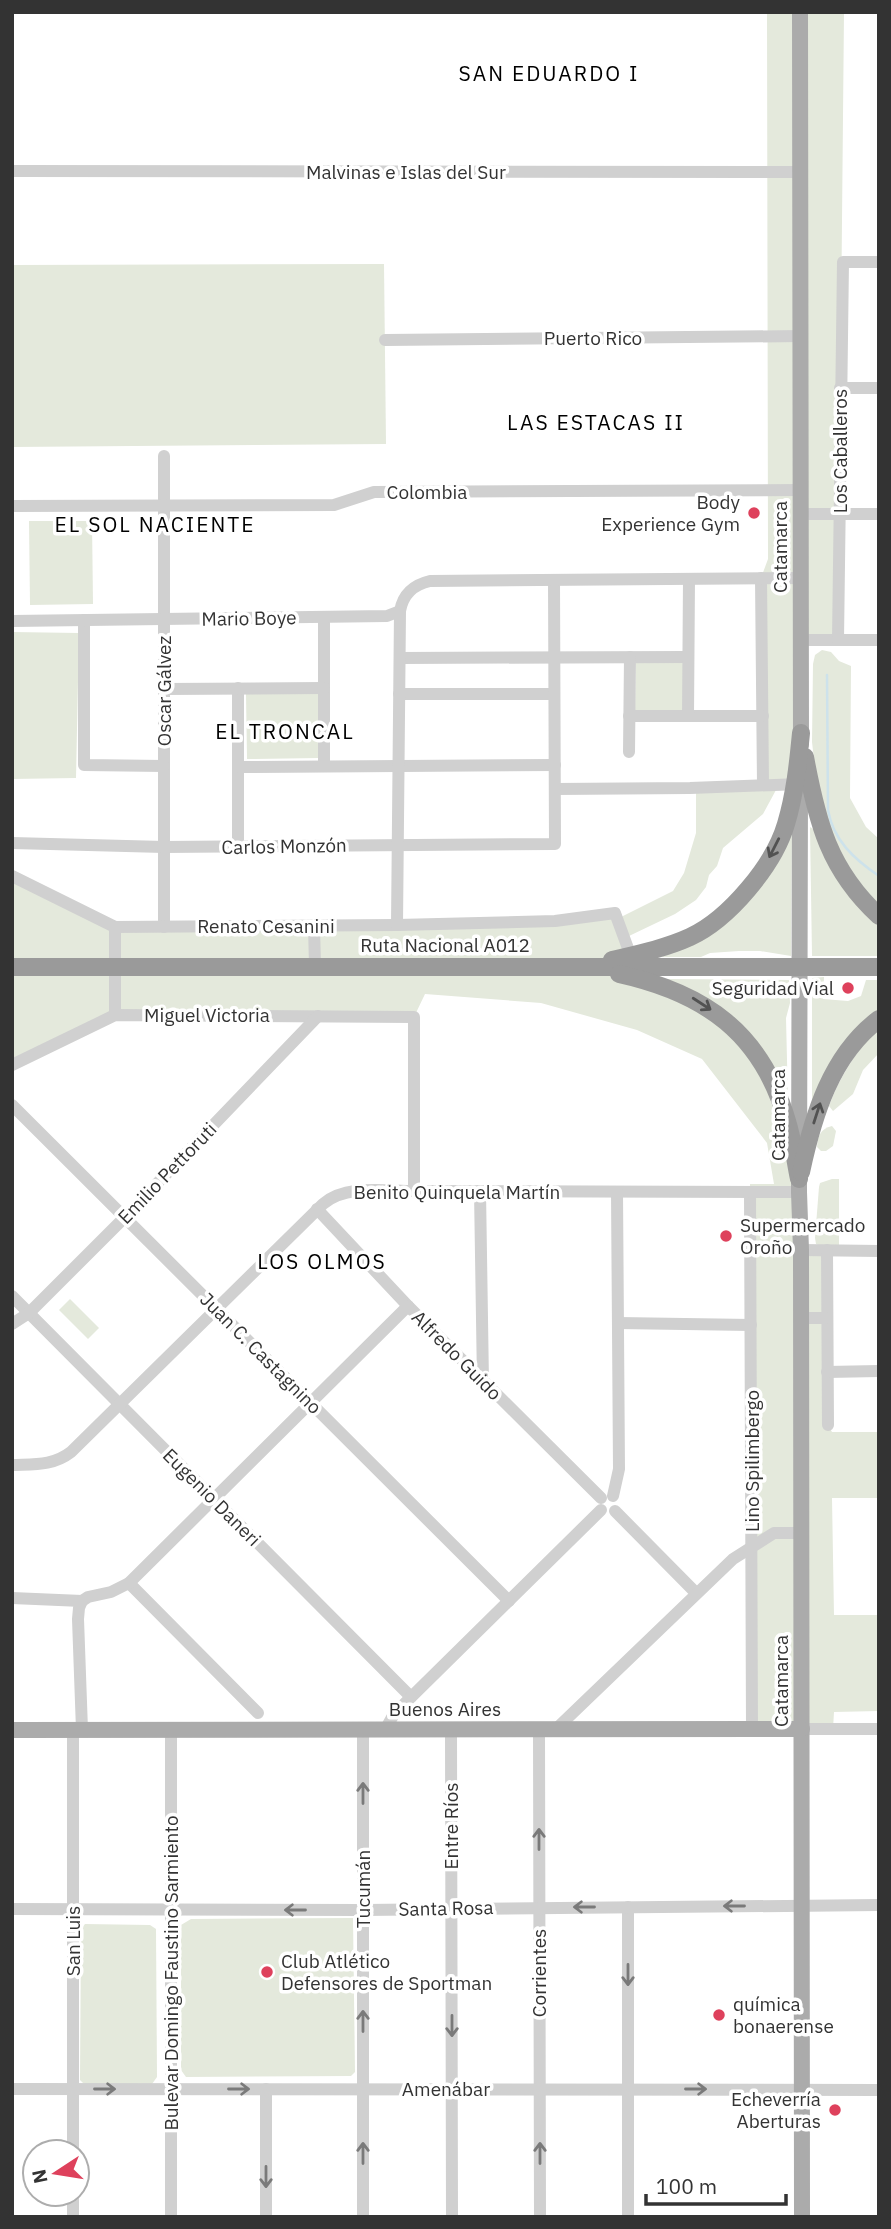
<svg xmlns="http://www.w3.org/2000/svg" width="891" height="2229" font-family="'IBM Plex Sans',sans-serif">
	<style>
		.green { fill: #e4e9dc }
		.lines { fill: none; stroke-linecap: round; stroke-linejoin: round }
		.stream { stroke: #cde2eb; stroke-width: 2.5 }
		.minor { stroke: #d0d0d0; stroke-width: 12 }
		.major { stroke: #ababab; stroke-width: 16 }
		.highway { stroke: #9a9a9a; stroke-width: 18 }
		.oneway { stroke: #525252 }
		.oneway2 { stroke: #7a7a7a }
		.poi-dot { fill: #de415c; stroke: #fff; stroke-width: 2.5 }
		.labels { text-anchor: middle; stroke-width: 7; stroke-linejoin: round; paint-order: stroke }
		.street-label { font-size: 19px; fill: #333; stroke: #fff }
		.poi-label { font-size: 19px; fill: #333; stroke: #fff; text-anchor: end }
		.neighbourhood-label { font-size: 21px; letter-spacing: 2px; fill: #000; stroke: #fff }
	</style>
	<rect width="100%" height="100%" fill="#fff"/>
	<g class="green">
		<polygon points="767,12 844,12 838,640 801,640 796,784 763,785 761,578 768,559"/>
		<polygon points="384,264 386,444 12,447 12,265"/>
		<polygon points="29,521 92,521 93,604 30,605"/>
		<polygon points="12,632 79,633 76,778 12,779"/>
		<polygon points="822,650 831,652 839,661 851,666 850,798 866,827 879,839 879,908 835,851 815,768 812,742 813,664 815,655"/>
		<polygon points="636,661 684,662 684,712 635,711"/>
		<polygon points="246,694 318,694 319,758 247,759"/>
		<polygon points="776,790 763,814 723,848 717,866 709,875 706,887 696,900 675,914 629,936 621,917 673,891 684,873 696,833 696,792"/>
		<polygon points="810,827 816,831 879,920 879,956 812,956"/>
		<polygon points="792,829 791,956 760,951 739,951 710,953 701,957 662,957 665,952 697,937"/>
		<polygon points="12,876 115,927 397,925 615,913 639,978 728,1023 788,1121 801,1250 827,1250 828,1425 832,1432 879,1432 879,1498 832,1498 834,1615 879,1615 879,1711 834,1712 833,1729 752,1729 750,1184 774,1184 767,1143 702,1059 637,1030 541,1003 425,994 414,1017 115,1015 12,1065"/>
		<polygon points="824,977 823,999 848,1001 861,996 866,980 879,980 879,1013 812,1108 812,978"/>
		<polygon points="668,979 789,980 790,1003 786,1018 788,1102 758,1050 665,982"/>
		<path d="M879 1025V1053L863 1070 853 1094 833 1111 829 1106C840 1076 858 1049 879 1025Z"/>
		<path d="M832 1126 836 1131 833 1146 826 1151H821L817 1147C818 1136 820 1129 832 1126Z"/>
		<polygon points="832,1179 839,1179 839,1246 822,1246 816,1244 815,1238 819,1187 820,1183"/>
		<polygon points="70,1299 99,1328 88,1339 59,1310"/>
		<polygon points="353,1918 355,2072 351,2076 186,2077 181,2070 181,1925 191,1919"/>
		<polygon points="85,1924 150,1925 156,1929 157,2077 152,2084 84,2084 80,2080 81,1929"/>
	</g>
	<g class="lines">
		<path class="stream" d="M827 675 828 810C833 840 854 859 879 876"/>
		<g class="minor">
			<polyline points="12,171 800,172"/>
			<polyline points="385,340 802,336"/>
			<polyline points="840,388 879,388"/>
			<polyline points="164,456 164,927"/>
			<polyline points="12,506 334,505 374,492 801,490"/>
			<polyline points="801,514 879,514"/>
			<polyline points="761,578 763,785"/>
			<polyline points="324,617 324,766"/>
			<polyline points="84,620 84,765 164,766"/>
			<polyline points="12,621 387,616 400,611"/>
			<polyline points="800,640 879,640"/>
			<polyline points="838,640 843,262 879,262"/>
			<polyline points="400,658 688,657"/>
			<polyline points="238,688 238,847"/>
			<polyline points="164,689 324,688"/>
			<polyline points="399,694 554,694"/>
			<polyline points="629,716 763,716"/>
			<polyline points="688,716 689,579"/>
			<polyline points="629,752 630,657"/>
			<polyline points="238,767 555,765"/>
			<polyline points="555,789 690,788 800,784"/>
			<polyline points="12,843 164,847 555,844 554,580"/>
			<polyline points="12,876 115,927 397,925 555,921 615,913 633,962"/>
			<path d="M397 925 400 611C403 594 413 585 430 581L801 578"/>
			<polyline points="314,926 315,966"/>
			<polyline points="115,1015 115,927"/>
			<polyline points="12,1065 115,1015 414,1017 414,1191"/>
			<polyline points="12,1105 509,1601"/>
			<polyline points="480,1191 483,1382"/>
			<polyline points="750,1192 752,1729"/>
			<polyline points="317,1209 408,1306 601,1498"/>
			<polyline points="801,1250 879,1251"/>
			<polyline points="827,1250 828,1425"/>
			<polyline points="12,1296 411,1697"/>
			<polyline points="801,1318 827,1318"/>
			<polyline points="618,1323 751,1325"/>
			<polyline points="12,1324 29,1313 125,1217 318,1016"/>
			<polyline points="827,1372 879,1371"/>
			<path d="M12 1465C34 1464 53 1466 71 1452L323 1204C346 1184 385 1191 414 1191L799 1192"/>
			<polyline points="613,1496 619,1469 617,1192"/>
			<polyline points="615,1511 696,1593"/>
			<polyline points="129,1583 258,1713"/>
			<polyline points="12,1598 82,1601 88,1597 111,1592 129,1583 408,1306"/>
			<polyline points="82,1601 79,1608 78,1619 82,1730"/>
			<polyline points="802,1729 879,1729"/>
			<polyline points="171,1730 171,2217"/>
			<polyline points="385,1730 394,1714 601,1510"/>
			<polyline points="451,1730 452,2217"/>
			<polyline points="539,1730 540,2217"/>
			<polyline points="555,1730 733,1559 774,1533 802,1533"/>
			<polyline points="628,1907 628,2217"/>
			<polyline points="12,1909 363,1910 879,1905"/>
			<polyline points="12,2089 879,2090"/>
			<polyline points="73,2152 73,1730"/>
			<polyline points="73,2217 73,2194"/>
			<polyline points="266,2217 266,2089"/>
			<polyline points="363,2217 363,1730"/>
		</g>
		<g class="major">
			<polyline points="800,12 801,744"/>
			<polyline points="800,784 799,1192 801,1250 802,2217"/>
			<polyline points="12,1730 802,1729"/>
		</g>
		<g class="highway">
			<path d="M805 757C817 822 829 870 879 916"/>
			<path d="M612 960C638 954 666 948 690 937 729 919 774 865 786 824 795 794 798 764 801 733"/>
			<polyline points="12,967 879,967"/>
			<path d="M619 974C705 993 762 1033 787 1121 793 1140 795 1160 799 1179"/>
			<path d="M801 1172C813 1116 831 1055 879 1019"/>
		</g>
	</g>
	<defs><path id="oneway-shaft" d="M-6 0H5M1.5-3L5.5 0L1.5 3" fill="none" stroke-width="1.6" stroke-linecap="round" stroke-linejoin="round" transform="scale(1.75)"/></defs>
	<g class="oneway">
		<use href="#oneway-shaft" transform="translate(774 848) rotate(117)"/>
		<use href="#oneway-shaft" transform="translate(702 1004) rotate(33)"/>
		<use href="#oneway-shaft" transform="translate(817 1113) rotate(-72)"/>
	</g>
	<g class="oneway2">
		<use href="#oneway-shaft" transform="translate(363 1793) rotate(-90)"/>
		<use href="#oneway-shaft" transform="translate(539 1839) rotate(-90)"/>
		<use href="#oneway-shaft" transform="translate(734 1906) rotate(180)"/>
		<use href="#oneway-shaft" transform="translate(584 1907) rotate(180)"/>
		<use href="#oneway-shaft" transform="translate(295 1910) rotate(-180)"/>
		<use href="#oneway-shaft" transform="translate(628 1975) rotate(90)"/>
		<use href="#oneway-shaft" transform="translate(363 2021) rotate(-90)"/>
		<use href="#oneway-shaft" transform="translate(452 2026) rotate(90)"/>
		<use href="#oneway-shaft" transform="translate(105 2089)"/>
		<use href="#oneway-shaft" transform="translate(239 2089)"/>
		<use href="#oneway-shaft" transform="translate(696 2089)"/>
		<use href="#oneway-shaft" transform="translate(363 2153) rotate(-90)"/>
		<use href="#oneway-shaft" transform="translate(540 2153) rotate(-90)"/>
		<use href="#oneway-shaft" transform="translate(266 2177) rotate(90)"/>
	</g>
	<g class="poi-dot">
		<circle cx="754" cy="513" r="7"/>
		<circle cx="848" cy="988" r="7"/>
		<circle cx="726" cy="1236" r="7"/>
		<circle cx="267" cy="1972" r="7"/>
		<circle cx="719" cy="2015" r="7"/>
		<circle cx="835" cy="2110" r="7"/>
	</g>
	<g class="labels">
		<g class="street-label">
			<text x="406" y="179">Malvinas e Islas del Sur</text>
			<text x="593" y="345">Puerto Rico</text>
			<text transform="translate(840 451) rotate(-90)" y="7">Los Caballeros</text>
			<text x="427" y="499">Colombia</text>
			<text transform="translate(780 547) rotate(-90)" y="7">Catamarca</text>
			<text transform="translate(249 618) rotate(-1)" y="7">Mario Boye</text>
			<text transform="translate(164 691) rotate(-90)" y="7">Oscar Gálvez</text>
			<text transform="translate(284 846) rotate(-1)" y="7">Carlos Monzón</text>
			<text x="266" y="933">Renato Cesanini</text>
			<text x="445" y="952">Ruta Nacional A012</text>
			<text x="207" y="1022">Miguel Victoria</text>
			<text transform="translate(778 1115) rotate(-90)" y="7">Catamarca</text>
			<text transform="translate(167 1173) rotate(-46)" y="7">Emilio Pettoruti</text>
			<text x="457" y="1199">Benito Quinquela Martín</text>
			<text transform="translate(261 1353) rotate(45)" y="7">Juan C. Castagnino</text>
			<text transform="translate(457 1355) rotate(45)" y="7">Alfredo Guido</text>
			<text transform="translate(752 1461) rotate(-90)" y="7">Lino Spilimbergo</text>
			<text transform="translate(212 1497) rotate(45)" y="7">Eugenio Daneri</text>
			<text transform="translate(781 1681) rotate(-90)" y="7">Catamarca</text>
			<text x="445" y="1716">Buenos Aires</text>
			<text transform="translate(451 1826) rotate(-90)" y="7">Entre Ríos</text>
			<text transform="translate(363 1889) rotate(-90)" y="7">Tucumán</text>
			<text transform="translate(446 1908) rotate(-1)" y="7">Santa Rosa</text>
			<text transform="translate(73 1941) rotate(-90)" y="7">San Luis</text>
			<text transform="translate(171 1973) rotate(-90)" y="7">Bulevar Domingo Faustino Sarmiento</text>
			<text transform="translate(539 1973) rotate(-90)" y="7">Corrientes</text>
			<text x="446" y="2096">Amenábar</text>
		</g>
		<g class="poi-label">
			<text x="740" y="509">Body<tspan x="740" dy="22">Experience Gym</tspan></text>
			<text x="834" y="995">Seguridad Vial</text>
			<text x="740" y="1232" text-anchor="start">Supermercado<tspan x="740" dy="22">Oroño</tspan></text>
			<text x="281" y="1968" text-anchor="start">Club Atlético<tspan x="281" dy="22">Defensores de Sportman</tspan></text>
			<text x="733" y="2011" text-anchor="start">química<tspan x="733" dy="22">bonaerense</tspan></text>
			<text x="821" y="2106">Echeverría<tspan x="821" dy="22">Aberturas</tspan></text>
		</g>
		<g class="neighbourhood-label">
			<text x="549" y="81">SAN EDUARDO I</text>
			<text x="596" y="430">LAS ESTACAS II</text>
			<text x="155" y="532">EL SOL NACIENTE</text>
			<text x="285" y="739">EL TRONCAL</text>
			<text x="322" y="1269">LOS OLMOS</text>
		</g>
	</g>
	<rect width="891" height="2229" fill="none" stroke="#333333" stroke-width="28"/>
	<g transform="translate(56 2173) rotate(258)"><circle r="33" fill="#ffffff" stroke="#adadad" stroke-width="2"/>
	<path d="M0-5L12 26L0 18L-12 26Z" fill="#de415c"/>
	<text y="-10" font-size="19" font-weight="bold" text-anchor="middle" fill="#333333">N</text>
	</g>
	<path d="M646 2194v10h140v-10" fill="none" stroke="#333333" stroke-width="3.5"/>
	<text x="656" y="2194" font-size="21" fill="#333333" stroke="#ffffff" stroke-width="5" paint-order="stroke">100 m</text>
</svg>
